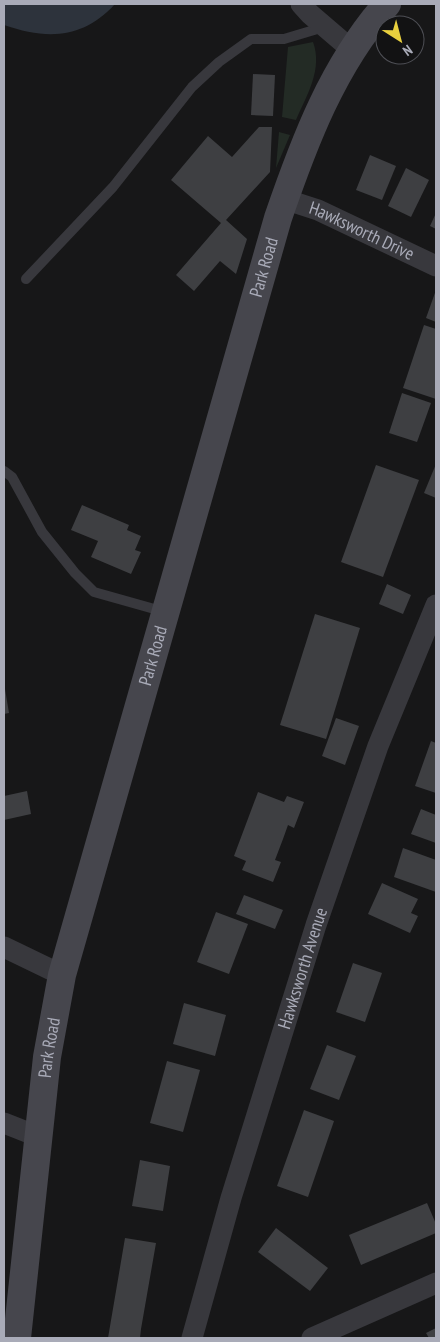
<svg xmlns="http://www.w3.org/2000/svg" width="440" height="1342" font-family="'PT Sans Narrow',sans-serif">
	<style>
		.green { fill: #232b25 }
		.water { fill: #2d333c }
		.building { fill: #3e3f42 }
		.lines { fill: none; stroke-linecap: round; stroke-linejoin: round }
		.lane { stroke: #38383d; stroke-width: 10 }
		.street { stroke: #38383d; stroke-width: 21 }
		.secondary { stroke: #46464d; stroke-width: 28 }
		.labels { text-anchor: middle; stroke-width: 4; stroke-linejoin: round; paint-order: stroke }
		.street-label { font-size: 18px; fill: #a9abb8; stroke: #121213 }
	</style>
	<rect width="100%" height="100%" fill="#171718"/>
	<g class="green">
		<path d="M313 42C323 69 307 95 296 120L282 117 288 47Z"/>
		<polygon points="279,132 290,135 276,168"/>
	</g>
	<path class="water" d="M4 4H115C83 39 47 40 4 25Z"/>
	<g class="building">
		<polygon points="253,74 275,75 273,116 251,115"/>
		<polygon points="259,127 272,127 270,172 226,220 247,239 236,274 220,261 194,291 176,275 221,223 171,180 208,136 232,157"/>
		<polygon points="370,155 396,166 382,200 356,190"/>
		<polygon points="406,168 429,180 411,217 388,206"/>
		<polygon points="436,213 436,229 430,226"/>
		<polygon points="436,290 436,322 426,318"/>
		<polygon points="424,325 436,329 436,399 403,388"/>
		<polygon points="402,393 431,403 417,442 389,433"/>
		<polygon points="436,464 436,498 424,493"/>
		<polygon points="376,465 419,480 383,577 341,562"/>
		<polygon points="82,505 129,525 127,530 141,536 135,550 141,552 131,574 91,557 98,541 71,530"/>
		<polygon points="387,584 411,595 403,614 379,604"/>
		<polygon points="315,614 360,628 326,739 280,725"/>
		<polygon points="4,683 9,713 4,714"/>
		<polygon points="336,718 359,726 345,765 322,756"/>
		<polygon points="431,741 436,743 436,793 415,786"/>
		<polygon points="27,791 31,814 4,820 4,796"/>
		<polygon points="258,792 284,802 287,796 304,802 294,828 288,825 283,839 275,860 281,862 273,882 242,870 246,861 234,856"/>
		<polygon points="421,809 436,815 436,843 411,834"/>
		<polygon points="403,848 436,860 436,892 394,877"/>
		<polygon points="382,883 418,899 411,913 418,916 410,933 368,914"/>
		<polygon points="244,895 283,910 275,929 236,914"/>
		<polygon points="216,912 248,924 229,974 197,962"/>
		<polygon points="353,963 382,973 365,1022 336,1012"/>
		<polygon points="184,1003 226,1015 215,1056 173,1044"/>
		<polygon points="327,1045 356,1056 339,1100 310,1089"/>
		<polygon points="167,1061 200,1070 183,1132 150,1123"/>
		<polygon points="304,1110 334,1121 308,1197 277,1186"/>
		<polygon points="140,1160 170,1166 163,1211 132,1206"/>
		<polygon points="427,1203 436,1224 436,1233 361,1265 349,1235"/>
		<polygon points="276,1228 328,1268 310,1291 258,1252"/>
		<polygon points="125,1238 156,1243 141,1329 140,1338 108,1338"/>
		<polygon points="436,1328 436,1338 429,1338 426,1333"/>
	</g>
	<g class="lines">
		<g class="lane">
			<polyline points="26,279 113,187 192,87 219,62 251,39 284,39 324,27"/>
			<polyline points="4,471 12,477 42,532 75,573 94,592 165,612"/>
		</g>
		<g class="street">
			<polyline points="301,4 310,14 352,50"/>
			<path id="s1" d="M284 199 318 210 436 266"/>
			<polyline points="4,947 62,975"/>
			<polyline points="4,1123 37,1136"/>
			<path id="s2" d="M192 1338 231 1198 316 925 378 746 436 605"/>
			<polyline points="312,1338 436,1283"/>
		</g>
		<path class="secondary" id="s3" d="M17 1338 47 1057 62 975 278 218C304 142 333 65 387 4"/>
	</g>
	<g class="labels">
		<g class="street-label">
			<text dy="6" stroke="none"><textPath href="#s1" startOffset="84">Hawksworth Drive</textPath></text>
			<text dy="6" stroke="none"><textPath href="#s3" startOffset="1102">Park Road</textPath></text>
			<text dy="6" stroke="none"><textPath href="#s3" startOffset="698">Park Road</textPath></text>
			<text dy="6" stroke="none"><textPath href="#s2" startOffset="386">Hawksworth Avenue</textPath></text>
			<text dy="6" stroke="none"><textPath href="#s3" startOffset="292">Park Road</textPath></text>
		</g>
	</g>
	<rect width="440" height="1342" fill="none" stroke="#a9abb8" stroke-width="10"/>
	<g transform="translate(400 40) rotate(144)"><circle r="24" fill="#121213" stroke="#4e4f55"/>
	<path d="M0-4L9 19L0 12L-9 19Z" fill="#e9d03e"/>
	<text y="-8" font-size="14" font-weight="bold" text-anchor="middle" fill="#a9abb8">N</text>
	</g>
</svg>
